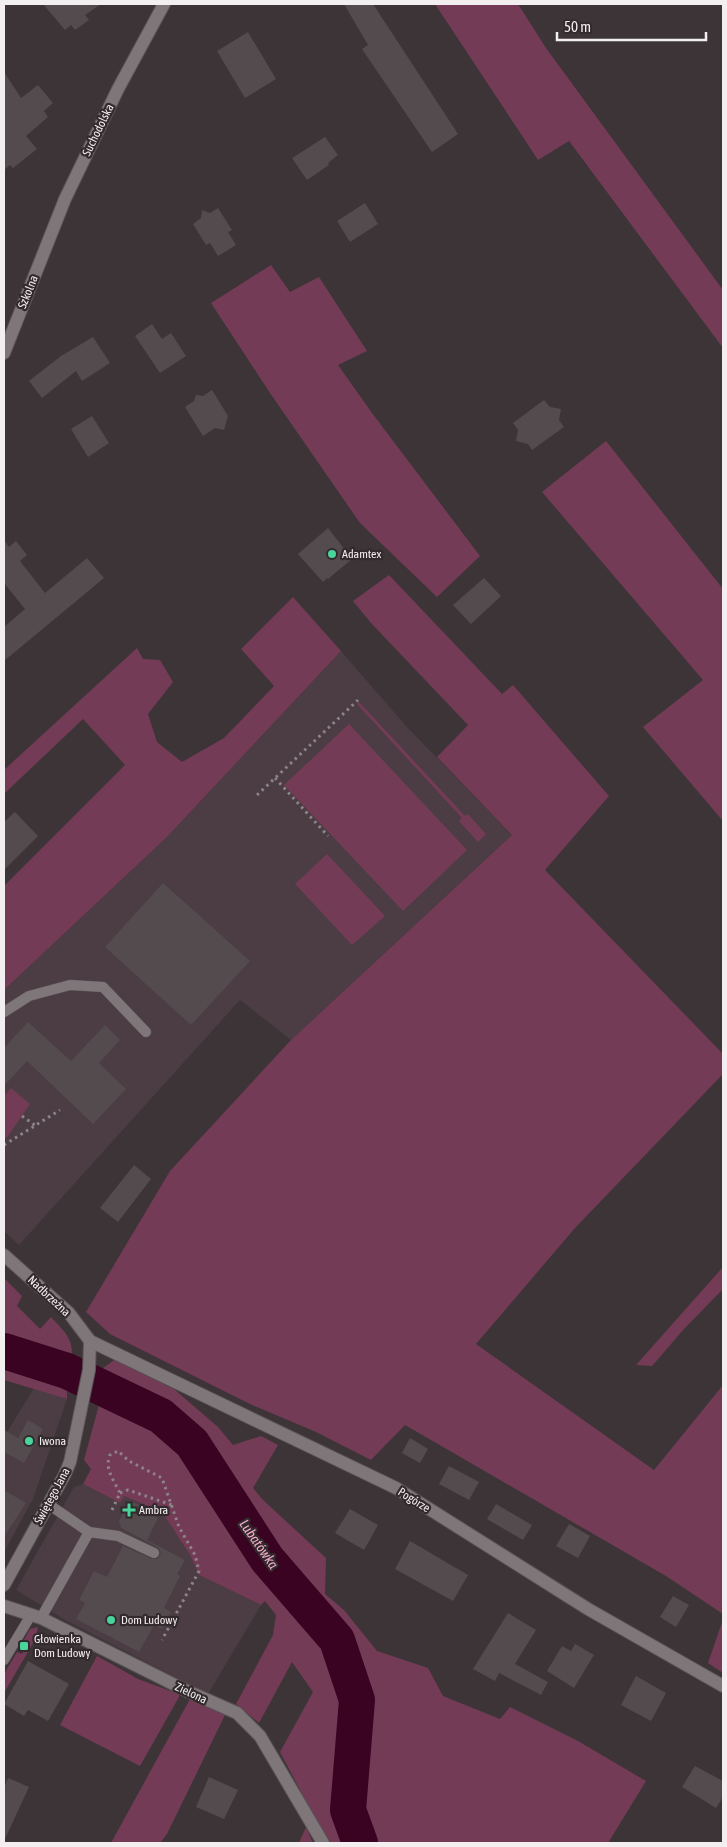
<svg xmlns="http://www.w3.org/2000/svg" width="727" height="1847" font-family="'Asap Condensed',sans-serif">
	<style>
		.built { fill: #4b3d43 }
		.green { fill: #743b56 }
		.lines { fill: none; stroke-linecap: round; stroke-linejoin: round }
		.river { stroke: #3a0322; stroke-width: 36 }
		.building { fill: #544b4e }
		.service-casing { stroke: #595355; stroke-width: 11 }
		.minor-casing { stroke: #595355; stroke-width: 14 }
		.tertiary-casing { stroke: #595355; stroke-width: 14 }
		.path { stroke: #8b8587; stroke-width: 3; stroke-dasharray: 2.5 4; stroke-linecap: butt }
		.service { stroke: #7f767a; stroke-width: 10 }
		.minor { stroke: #7f767a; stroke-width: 12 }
		.tertiary { stroke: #7f767a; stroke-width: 12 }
		.poi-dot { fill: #49d49c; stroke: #322a2d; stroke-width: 2 }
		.labels { text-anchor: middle; stroke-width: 4.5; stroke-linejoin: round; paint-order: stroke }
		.street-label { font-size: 12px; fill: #f3eef0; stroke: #322a2d }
		.poi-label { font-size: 12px; fill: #f3eef0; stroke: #322a2d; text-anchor: start }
		.water-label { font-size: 14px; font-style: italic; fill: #f5abcb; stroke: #322a2d }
	</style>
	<rect width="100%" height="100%" fill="#3c3437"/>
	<g class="built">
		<polygon points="341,651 407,727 512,835 291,1040 240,1000 19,1245 4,1231 4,990 167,837"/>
		<polygon points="34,1388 67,1399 33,1499 4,1552 4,1437"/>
		<polygon points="83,1484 120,1503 124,1495 162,1512 190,1555 199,1575 261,1605 208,1694 65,1620 16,1590 74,1487"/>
	</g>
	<g class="green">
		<polygon points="435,4 518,4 546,48 723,290 723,348 569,141 538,160"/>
		<polygon points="271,265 290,292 319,277 367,351 338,365 372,413 480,556 437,597 360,523 270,393 211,303"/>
		<polygon points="606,441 723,589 723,821 643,727 703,680 542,492"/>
		<polygon points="389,575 502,694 513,685 609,796 545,870 723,1054 723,1074 575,1228 476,1344 654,1470 723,1385 723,1614 666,1576 405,1425 371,1460 316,1432 252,1405 110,1334 86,1312 170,1171 291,1040 512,835 437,757 468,725 371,623 353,601"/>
		<polygon points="293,597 341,651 167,837 4,990 4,886 125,765 83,719 4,794 4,770 137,648 143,659 160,660 173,682 148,714 157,742 182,762 224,738 274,686 241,649"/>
		<polygon points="359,702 465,816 468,814 486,834 478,842 459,821 462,818 357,704"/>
		<polygon points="349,724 467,850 403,911 284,785"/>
		<polygon points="327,854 385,916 352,945 295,884"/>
		<polygon points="11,1088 30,1104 8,1136 4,1139 4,1096"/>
		<polygon points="723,1267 723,1289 684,1329 652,1366 636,1365"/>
		<path d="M4 1278 22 1296 17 1306 40 1329 51 1317C66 1333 75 1340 71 1363L15 1344 4 1343Z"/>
		<polygon points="4,1359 55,1371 67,1387 67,1399 4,1380"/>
		<polygon points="114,1360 174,1389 218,1427 233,1445 261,1436 278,1445 253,1488 263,1500 326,1558 325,1594 344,1610 377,1651 428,1668 443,1696 500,1719 510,1707 578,1741 646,1781 608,1843 328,1843 280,1752 313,1692 292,1662 259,1723 236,1704 273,1635 276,1615 265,1601 261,1605 199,1575 190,1555 162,1512 124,1496 120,1503 83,1484 91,1469 84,1460 100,1401 155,1425 192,1457 255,1560 288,1595 300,1583 281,1567 254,1527 217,1463 199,1438 176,1416 156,1403 102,1375 102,1369"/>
		<polygon points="723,1619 723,1673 708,1663"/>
		<polygon points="38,1627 36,1638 4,1693 4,1674 17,1652 22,1654 28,1644 24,1640 30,1629"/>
		<polygon points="97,1656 138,1679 179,1694 179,1697 140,1766 60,1725"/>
		<polygon points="190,1699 225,1715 167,1834 160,1843 111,1843"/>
		<polygon points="306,1827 313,1843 299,1843"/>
	</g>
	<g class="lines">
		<polyline class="river" points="4,1351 67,1371 161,1416 192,1443 267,1559 337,1640 357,1700 348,1810 360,1843"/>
	</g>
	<g class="building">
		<polygon points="43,4 101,4 85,15 89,20 75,30 71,25 65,30"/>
		<polygon points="344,4 373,4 458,134 432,152 362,49 368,45"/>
		<polygon points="248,32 276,79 245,98 217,51"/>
		<polygon points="4,72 21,98 38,85 53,103 44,111 48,117 26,136 37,149 13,168 10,165 4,170"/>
		<polygon points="325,137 338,155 328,163 329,165 307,180 292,158"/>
		<polygon points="365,203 378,224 350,242 337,221"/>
		<polygon points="218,208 232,230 228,232 236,245 218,256 210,243 206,245 193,224 201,218 202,210 210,213"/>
		<polygon points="152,324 162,339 171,333 186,356 160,373 135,336"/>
		<polygon points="93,337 110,363 82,381 76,371 42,398 29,381 61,356"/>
		<polygon points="212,390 228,416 224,430 215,428 203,436 185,407 194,401 196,395 203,396"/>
		<polygon points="544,400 550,407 561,409 559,420 564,427 532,450 528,444 516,441 518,430 513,423"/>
		<polygon points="92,416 109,443 88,457 71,429"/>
		<polygon points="328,528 352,559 328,579 327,578 323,582 298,554"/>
		<polygon points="4,540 9,547 16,541 27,555 20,561 45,593 87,558 104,578 4,661 4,627 25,609 4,583"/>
		<polygon points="484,578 501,596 471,624 453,605"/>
		<polygon points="15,812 38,836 4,870 4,822"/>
		<polygon points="163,883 250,961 191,1025 105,947"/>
		<polygon points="28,1022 71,1061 105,1025 120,1040 99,1063 126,1089 93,1124 27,1061 4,1086 4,1048"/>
		<polygon points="134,1165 151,1179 118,1222 100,1208"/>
		<polygon points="28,1420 43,1429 24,1463 4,1452 4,1430 18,1438"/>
		<polygon points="410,1438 428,1449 420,1463 402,1453"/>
		<polygon points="449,1466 479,1482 469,1500 439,1484"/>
		<polygon points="4,1490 26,1503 4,1537"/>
		<polygon points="130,1501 146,1508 145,1511 158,1518 147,1540 185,1560 177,1574 180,1576 164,1608 171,1612 162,1629 154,1625 139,1652 76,1619 85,1603 79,1600 94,1571 107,1577 123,1546 152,1559 157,1559 160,1555 161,1552 157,1547 121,1528 119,1521"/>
		<polygon points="496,1504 532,1525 523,1540 487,1519"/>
		<polygon points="350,1509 378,1525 364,1550 335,1533"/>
		<polygon points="569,1524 590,1536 578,1558 556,1546"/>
		<polygon points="410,1541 468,1575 453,1601 395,1569"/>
		<polygon points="673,1596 689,1605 676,1627 660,1617"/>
		<polygon points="508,1613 536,1630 515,1664 548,1682 541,1695 499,1673 495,1681 473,1669"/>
		<polygon points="575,1644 594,1655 574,1688 547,1671 562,1646 571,1651"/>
		<polygon points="28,1661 69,1684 48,1721 28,1710 24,1716 4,1704"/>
		<polygon points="636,1676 666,1693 651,1721 621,1705"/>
		<polygon points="695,1766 723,1781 723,1797 716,1808 682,1787"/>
		<polygon points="209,1777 238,1790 224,1819 196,1807"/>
		<polygon points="8,1778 29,1787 4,1841 4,1788"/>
	</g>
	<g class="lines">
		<g class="service-casing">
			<g id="service">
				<polyline points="4,1012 29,996 70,985 103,987 146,1032"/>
				<polyline points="48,1504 89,1532 118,1536 154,1553"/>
				<polyline points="41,1618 89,1532"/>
				<polyline points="4,1660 31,1615"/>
			</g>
		</g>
		<g class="minor-casing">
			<g id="minor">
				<polyline points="90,1341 396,1488 588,1609 723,1686"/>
				<polyline points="4,1606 41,1618 187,1691 237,1713 260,1736 323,1843"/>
			</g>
		</g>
		<g class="tertiary-casing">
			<g id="tertiary">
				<polyline points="4,353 65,199 118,89 164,4"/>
				<polyline points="4,1255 69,1313 90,1341 89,1370 70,1462 65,1474 4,1585"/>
			</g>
		</g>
		<g class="path">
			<polyline points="275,778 328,836"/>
			<polyline points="257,795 358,700"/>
			<polyline points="22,1116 36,1126"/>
			<polyline points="4,1145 60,1110"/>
			<polyline points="120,1493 128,1490 172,1505"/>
			<path d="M112 1510 120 1493C114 1481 104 1468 110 1455L118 1451 129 1461 162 1478 179 1527 195 1555 199 1571 162 1640"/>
		</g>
		<use href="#service" class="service"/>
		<use href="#minor" class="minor"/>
		<use href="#tertiary" class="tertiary"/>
	</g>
	<g class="poi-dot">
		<circle cx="332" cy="554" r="5"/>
		<circle cx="29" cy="1441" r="5"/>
		<path d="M126.5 1502.5h5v5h5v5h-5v5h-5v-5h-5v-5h5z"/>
		<circle cx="111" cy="1620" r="5"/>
		<rect x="19" y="1641" width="10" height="10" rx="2.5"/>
	</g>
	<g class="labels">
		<g class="street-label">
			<text transform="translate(98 130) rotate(-64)" y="4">Suchodolska</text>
			<text transform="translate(28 292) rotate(-68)" y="4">Szkolna</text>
			<text transform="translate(49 1296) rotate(43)" y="4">Nadbrzeżna</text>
			<text transform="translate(52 1496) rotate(-62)" y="4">Świętego Jana</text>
			<text transform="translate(414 1500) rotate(32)" y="4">Pogórze</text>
			<text transform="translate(191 1693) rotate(25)" y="4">Zielona</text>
		</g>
		<g class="poi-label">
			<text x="342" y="558">Adamtex</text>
			<text x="39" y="1445">Iwona</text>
			<text x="139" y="1514">Ambra</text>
			<text x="121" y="1624">Dom Ludowy</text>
			<text x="34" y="1643">Głowienka<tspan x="34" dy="14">Dom Ludowy</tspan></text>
		</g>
		<g class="water-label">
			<text transform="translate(259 1544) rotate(55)" y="5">Lubatówka</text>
		</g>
	</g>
	<rect width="727" height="1847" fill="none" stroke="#f3eef0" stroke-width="10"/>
	<path d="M557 32v8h149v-8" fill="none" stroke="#f3eef0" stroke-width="2.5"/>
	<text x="564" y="32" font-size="15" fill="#f3eef0" stroke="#322a2d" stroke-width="4" paint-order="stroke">50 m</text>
</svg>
